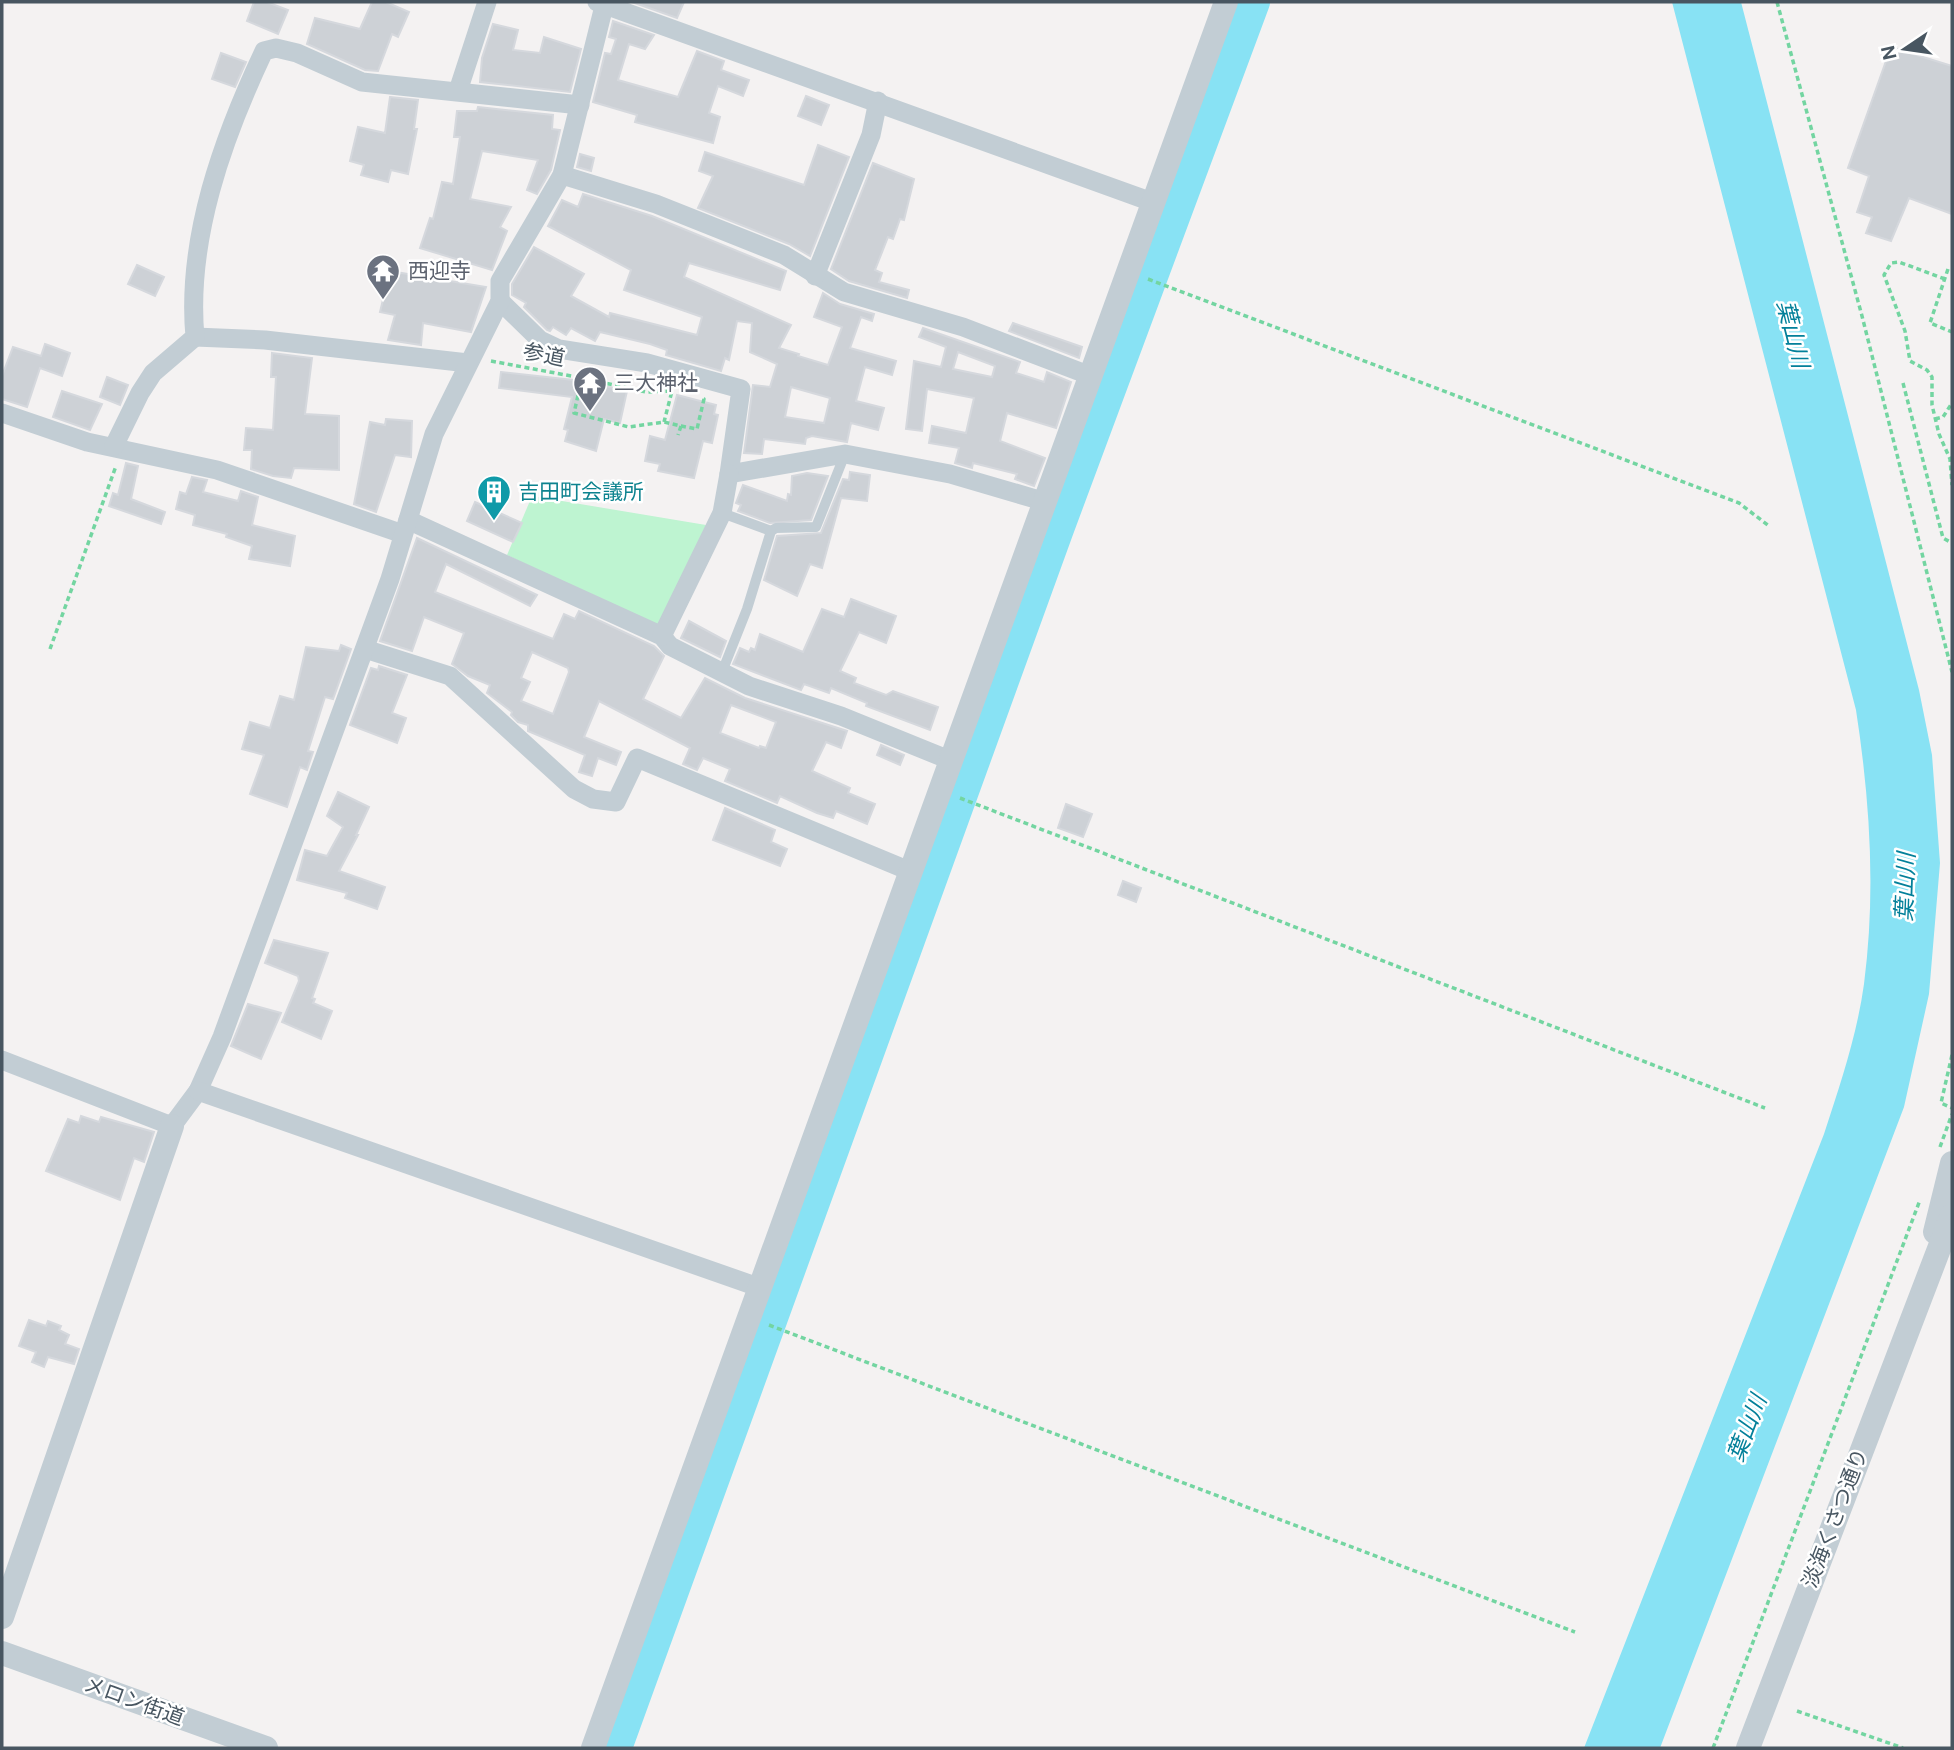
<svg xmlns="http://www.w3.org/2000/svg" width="1954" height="1750" font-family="'DM Sans','Noto Sans JP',sans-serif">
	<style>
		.green { fill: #bef4d1 }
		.water { fill: #88e2f4 }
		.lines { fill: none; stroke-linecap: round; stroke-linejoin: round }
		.river { stroke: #88e2f4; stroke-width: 32 }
		.building { fill: #cdd1d6; stroke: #d5d8dd; stroke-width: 2; fill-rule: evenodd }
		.path { stroke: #73d5a1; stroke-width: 3.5; stroke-dasharray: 5 3.5; stroke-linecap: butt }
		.service { stroke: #c2cdd4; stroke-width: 10 }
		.minor { stroke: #c2cdd4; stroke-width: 19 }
		.tertiary { stroke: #c2cdd4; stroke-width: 24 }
		.labels { text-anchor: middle; stroke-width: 5; stroke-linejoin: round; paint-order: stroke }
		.worship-label { font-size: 21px; fill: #5b616d; stroke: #fff; text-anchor: start }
		.street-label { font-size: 21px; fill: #485661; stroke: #fff }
		.culture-label { font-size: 21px; fill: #0d838f; stroke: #fff; text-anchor: start }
		.water-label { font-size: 23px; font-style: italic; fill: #03809a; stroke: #fff }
	</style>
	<rect width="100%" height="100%" fill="#f4f2f2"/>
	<polygon class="green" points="532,496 706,525 658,629 507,555"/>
	<path class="water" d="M1672 2H1741L1919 690 1932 755 1940 863 1929 994 1904 1107 1660 1748H1584L1824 1134C1840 1085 1857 1035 1864 984 1876 892 1870 801 1856 710Z"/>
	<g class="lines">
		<polyline class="river" points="616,1748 1058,529 1254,2"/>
	</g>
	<g class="building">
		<polygon points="254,2 267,2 288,10 278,34 247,21"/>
		<polygon points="372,2 386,2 409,12 398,37 392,34 378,71 365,70 307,44 315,18 360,29"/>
		<polygon points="632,2 684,2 677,18"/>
		<polygon points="613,21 654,35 645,49 629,44 618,80 678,97 697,51 724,61 721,70 749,80 743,96 718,86 709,113 720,117 713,143 635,122 637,115 593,102 605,53 611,54 616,39 609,37"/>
		<polygon points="493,24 518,30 513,50 540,53 544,37 581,49 570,92 480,82 482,58"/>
		<polygon points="1891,47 1952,66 1952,214 1909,198 1891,241 1866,233 1872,217 1857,212 1869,176 1848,168"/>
		<polygon points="221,53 246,62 235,87 212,79"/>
		<polygon points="806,96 829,105 821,125 798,116"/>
		<polygon points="390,97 418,100 414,129 417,129 408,174 391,170 388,182 361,175 364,165 350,161 358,127 385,133"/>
		<polygon points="478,107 553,115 552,129 560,130 551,170 537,194 527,190 538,160 482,151 470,199 511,207 500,227 507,231 492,270 420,248 430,218 433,219 442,182 453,184 460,137 454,137 457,111 477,111"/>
		<polygon points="818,145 849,157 810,256 789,244 698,208 713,176 699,171 705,152 804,185"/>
		<polygon points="580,154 594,158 591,171 577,167"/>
		<polygon points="873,163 914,179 904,220 900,219 893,239 888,237 875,270 882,273 879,282 909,290 907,298 849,281 831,269"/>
		<path d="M583 194 652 216 786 271 780 290 689 263 684 277 791 325 779 348 799 354 798 356 828 365 842 327 814 317 823 293 840 304 874 314 872 321 861 317 850 348 896 361 892 375 865 367 856 401 884 408 878 430 851 423 847 442 812 436 806 438 805 444 764 439 762 454 744 453 753 385 770 387 777 364 750 352 752 323 737 321 729 360 725 358 721 371 666 355 667 350 650 344 600 332 595 341 571 328 566 335 553 327 550 331 547 330 524 307 526 303 512 295V284L534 247 584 274 571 296 609 317 610 313 697 335 702 317 624 290 631 270 548 226 562 200 578 207ZM791 387 830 398 824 423 785 417Z"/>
		<polygon points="137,265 164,277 155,296 128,284"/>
		<polygon points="390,271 486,287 471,332 423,323 421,345 388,340 395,315 380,312"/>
		<polygon points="1013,323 1082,347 1079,358 1009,331"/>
		<path d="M923 328 1020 362 1016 373 1044 382 1047 372 1071 382 1056 428 1007 413 1000 441 1045 458 1034 486 1015 479 1017 474 973 463 972 468 955 463 959 448 929 443 932 426 966 433 974 398 927 389 922 431 906 429 914 361 941 367 946 347 919 337ZM958 352 995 366 992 377 953 369Z"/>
		<polygon points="45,344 70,353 62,376 40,368 27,407 2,399 2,376 13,347 41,356"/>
		<polygon points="272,353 312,358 305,414 339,416 339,470 294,468 291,478 273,476 251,469 252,450 244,450 246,428 273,430 276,377 271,377"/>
		<polygon points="501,372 583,381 627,391 620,423 604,419 596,451 565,441 568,430 564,429 572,397 499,388"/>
		<polygon points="107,377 128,385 120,405 100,397"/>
		<polygon points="62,391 102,404 90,430 53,417"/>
		<polygon points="677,395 716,405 714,414 718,415 712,443 703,441 694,478 658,471 660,464 645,461 650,436 665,440"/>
		<polygon points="386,419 412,421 411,457 395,455 376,512 354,504 370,422 385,425"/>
		<polygon points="126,463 138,466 131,499 165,512 161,524 109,506 113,493 118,495"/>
		<polygon points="850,472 870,475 867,501 841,498 822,568 810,564 797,596 764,580 777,536 821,533 843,479 849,480"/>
		<polygon points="807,473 828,476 811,520 770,523 738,511 741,505 736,503 743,485 787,501 788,494 791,495 792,476"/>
		<polygon points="192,477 207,480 203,492 238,501 241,491 258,497 252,525 295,536 290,566 249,559 252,546 226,537 227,534 193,525 195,515 176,509 180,492 186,494"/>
		<polygon points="475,502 522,523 513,542 467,521"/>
		<path d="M417 538 537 595 530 606 446 564 435 592 553 639 564 614 575 619 579 611 654 646 664 656 643 699 681 718 705 678 745 698 847 731 841 748 826 742 812 771 850 788 848 793 875 804 867 824 836 811 833 818 817 813 780 796 777 803 725 781 730 769 703 758 697 770 683 764 690 748 599 701 584 737 621 752 616 765 598 758 592 776 579 772 585 755 528 731V725L518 722 511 715 512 712 487 693 490 685 468 676 452 664 464 633 424 617 412 651 380 641ZM532 652 568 668 569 672 553 714 521 701 530 682 521 678ZM731 705 776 722 766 748 760 746 759 748 720 733Z"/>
		<polygon points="851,599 896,616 886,643 859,632 840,671 856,678 854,683 886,695 893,691 938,707 930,730 866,706 867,703 831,688 829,693 804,684 801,690 733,664 740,648 749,652 751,648 755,650 760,634 803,652 822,609 844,617"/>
		<polygon points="689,621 726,641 720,657 681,638"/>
		<polygon points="341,645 351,649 333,699 325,697 308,751 313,752 307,770 300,767 287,807 250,794 264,755 242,749 250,722 270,728 280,696 294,700 306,647 339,651"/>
		<polygon points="379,666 407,675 392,713 406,718 397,743 350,725 371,668 378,670"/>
		<polygon points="881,745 904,755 900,765 877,755"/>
		<polygon points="338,792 369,807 356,835 358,835 339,871 385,887 377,909 345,898 347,893 297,880 305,850 327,856 343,827 327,816"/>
		<polygon points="1066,804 1092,814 1083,837 1058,828"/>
		<polygon points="725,808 775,830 771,842 787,849 780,866 713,840"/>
		<polygon points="1123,881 1141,888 1136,902 1118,895"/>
		<polygon points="274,940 328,953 312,998 315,999 313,1003 332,1011 321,1039 282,1022 299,981 298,976 265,963"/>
		<polygon points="248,1004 281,1013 261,1059 231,1046"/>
		<polygon points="81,1116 99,1122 101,1117 154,1132 144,1162 134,1158 120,1200 46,1171 68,1119 79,1123"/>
		<polygon points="29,1320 46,1326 48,1321 61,1326 59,1330 69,1335 65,1344 79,1349 74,1364 48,1357 44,1367 32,1362 36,1352 19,1346"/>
	</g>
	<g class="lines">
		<g class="path">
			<polyline points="1777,2 1862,316 1952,672"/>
			<polyline points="1948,269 1930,323 1952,332"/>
			<polyline points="1148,279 1739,503 1769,526"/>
			<polyline points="1945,279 1899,262 1891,263 1884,275 1905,331 1910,361 1927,370 1932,377 1932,405 1939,434 1950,459 1952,485"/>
			<polyline points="491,361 582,378 574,413 629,427 664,422 681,426 678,435"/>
			<polyline points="582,378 646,392 672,391 664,422"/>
			<polyline points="1903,383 1943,538 1952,543"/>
			<polyline points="1935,419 1943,417 1952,403"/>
			<polyline points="681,426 697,429 704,399 701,398"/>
			<polyline points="50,649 116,466"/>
			<polyline points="960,798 1765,1108"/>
			<polyline points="1952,1055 1941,1103 1952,1108"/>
			<polyline points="1940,1147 1952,1114"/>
			<polyline points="769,1325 1575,1632"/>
			<polyline points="1797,1711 1903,1748"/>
			<polyline points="1713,1748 1920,1200"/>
		</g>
		<g class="service">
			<polyline points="771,531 776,528 816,527 845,454"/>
			<polyline points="722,672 747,609 771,531 722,513"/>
		</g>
		<g class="minor">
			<polyline points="597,2 1152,202"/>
			<polyline points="458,91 487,2"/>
			<polyline points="562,175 656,204 784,255 844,292 963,327 1091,376"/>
			<polyline points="815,276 871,135 878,101"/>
			<polyline points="500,301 540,340 559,349 647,363 741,389 729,474 845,454 950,474 1046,502"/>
			<polyline points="195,337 265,340 468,363"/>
			<polyline points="2,413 87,442 217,470 403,534"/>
			<path d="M114 446 140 393 153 373 195 337C186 239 223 138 264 51L276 48 297 53 362 82 580 105"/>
			<polyline points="408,520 662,636 670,646 749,686 841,716 952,761"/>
			<polyline points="662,636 722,513 729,474"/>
			<polyline points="365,649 450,676 574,789 593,799 616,802 637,758 912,872"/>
			<polyline points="2,1060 172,1126 198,1091 222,1037 390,579 434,434 500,301 500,281 562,175 605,2"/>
			<polyline points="198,1091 761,1288"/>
		</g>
		<g class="tertiary">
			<polyline points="1935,1232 1952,1163"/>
			<polyline points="2,1617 172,1126"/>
			<polyline points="2,1653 266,1748"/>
			<polyline points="593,1748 1226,2"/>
			<polyline points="1748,1748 1952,1215"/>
		</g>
	</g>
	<defs>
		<g id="temple-pin" transform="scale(1.75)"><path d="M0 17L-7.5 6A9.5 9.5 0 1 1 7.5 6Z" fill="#6b7280" stroke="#fff"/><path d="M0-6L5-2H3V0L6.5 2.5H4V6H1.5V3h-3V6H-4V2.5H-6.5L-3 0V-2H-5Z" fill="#fff"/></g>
		<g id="building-pin" transform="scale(1.75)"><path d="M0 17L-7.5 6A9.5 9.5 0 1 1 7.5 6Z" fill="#0f9aa8" stroke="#fff"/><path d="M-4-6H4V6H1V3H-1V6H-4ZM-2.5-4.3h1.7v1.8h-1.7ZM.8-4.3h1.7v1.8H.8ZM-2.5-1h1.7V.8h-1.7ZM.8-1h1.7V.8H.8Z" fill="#fff"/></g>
	</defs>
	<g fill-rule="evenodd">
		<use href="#temple-pin" x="383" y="271"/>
		<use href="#temple-pin" x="590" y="383"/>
		<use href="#building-pin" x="494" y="492"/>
	</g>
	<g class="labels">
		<g class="worship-label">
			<text x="408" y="278">西迎寺</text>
			<text x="614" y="390">三大神社</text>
		</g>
		<g class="street-label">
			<text transform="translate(544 355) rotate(11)" y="7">参道</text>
			<text transform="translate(1835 1518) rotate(-69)" y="7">淡海くさつ通り</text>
			<text transform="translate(134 1701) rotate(20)" y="7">メロン街道</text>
		</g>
		<g class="culture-label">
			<text x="518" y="499">吉田町会議所</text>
		</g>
		<g class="water-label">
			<text transform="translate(1793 334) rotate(76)" y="8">葉山川</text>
			<text transform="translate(1905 887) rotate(-88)" y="8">葉山川</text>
			<text transform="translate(1747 1428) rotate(-69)" y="8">葉山川</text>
		</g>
	</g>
	<rect width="1954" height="1750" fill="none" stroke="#485661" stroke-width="7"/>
	<g transform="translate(1905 49) rotate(257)" stroke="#ffffff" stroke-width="5" paint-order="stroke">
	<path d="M0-5L12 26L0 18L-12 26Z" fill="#485661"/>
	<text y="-10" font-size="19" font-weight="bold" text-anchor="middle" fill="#485661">N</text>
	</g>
</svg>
